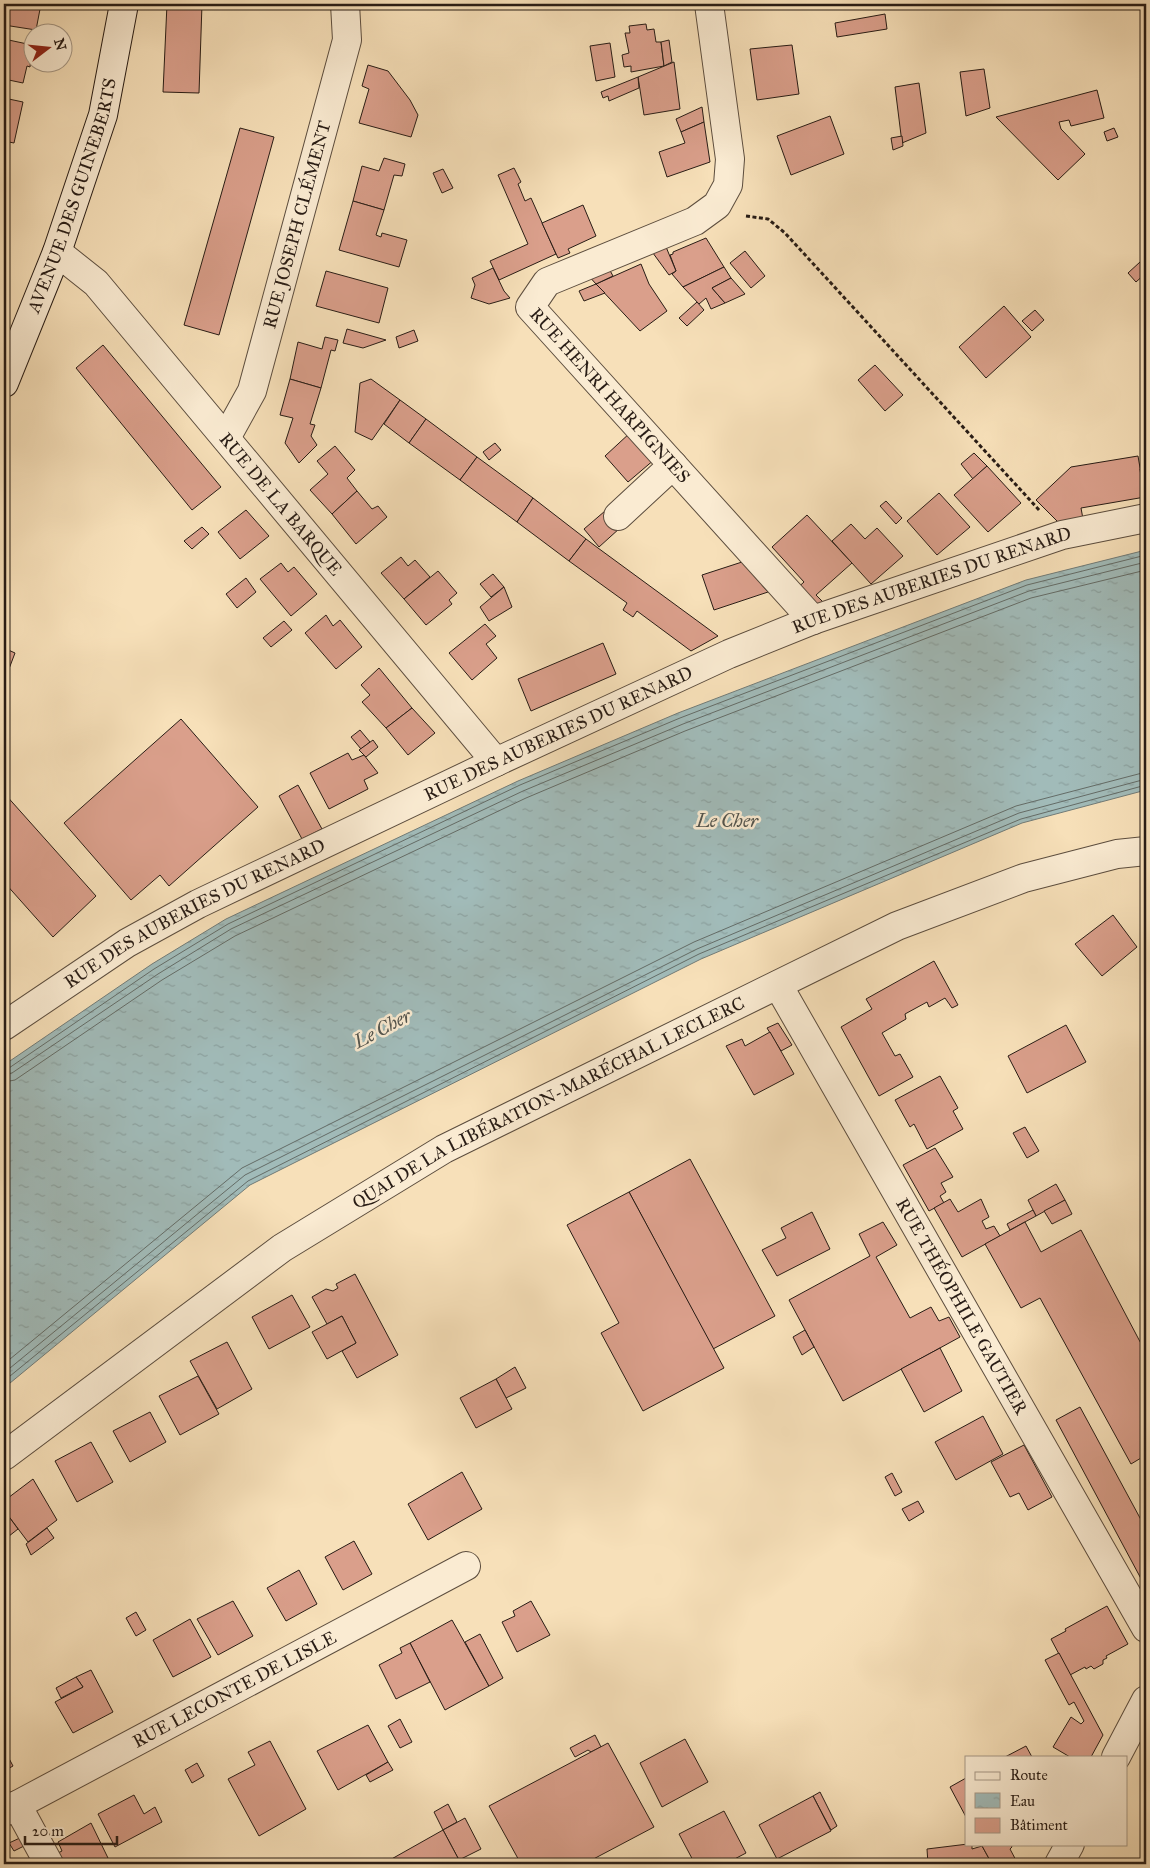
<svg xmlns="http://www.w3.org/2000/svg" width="1150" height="1868" font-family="'IM FELL Great Primer',serif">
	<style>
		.water { fill: url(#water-ripples); stroke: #717b77 }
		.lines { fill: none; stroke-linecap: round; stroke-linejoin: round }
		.shore { stroke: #646c67; stroke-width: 1 }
		.building { fill: #da9f8b; stroke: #281c15 }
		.street-casing { stroke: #5c4d3e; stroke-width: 30 }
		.secondary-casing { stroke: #281c15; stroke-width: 30 }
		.path { stroke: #281c15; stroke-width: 3; stroke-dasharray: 4 2.5; stroke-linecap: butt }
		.street { stroke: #faebd2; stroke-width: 28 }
		.secondary { stroke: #faebd2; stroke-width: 28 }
		.labels { text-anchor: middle; stroke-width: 5; stroke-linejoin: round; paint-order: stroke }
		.street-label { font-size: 18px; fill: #281c15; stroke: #faebd2 }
		.water-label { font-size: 19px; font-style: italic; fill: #52544e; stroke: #faebd2 }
	</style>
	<defs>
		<pattern id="water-ripples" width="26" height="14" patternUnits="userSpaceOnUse" patternTransform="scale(1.25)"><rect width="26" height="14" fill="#a1bbb9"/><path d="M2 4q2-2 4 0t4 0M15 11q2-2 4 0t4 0" fill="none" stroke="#8ba09e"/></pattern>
	</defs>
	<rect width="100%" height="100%" fill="#f7e0b9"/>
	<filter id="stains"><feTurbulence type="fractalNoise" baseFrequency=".004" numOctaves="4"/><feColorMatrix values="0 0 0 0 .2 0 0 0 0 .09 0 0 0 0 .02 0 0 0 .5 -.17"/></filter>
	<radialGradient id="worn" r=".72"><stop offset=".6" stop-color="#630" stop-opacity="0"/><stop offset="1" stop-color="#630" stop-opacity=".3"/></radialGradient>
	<polygon class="water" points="1146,550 1146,790 1022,823 701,959 250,1185 4,1388 4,1065 152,964 226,919 518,781 678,713 1026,580"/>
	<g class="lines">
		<g class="shore">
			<polyline points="4,1069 9,1068 154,969 228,924 520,785 680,718 1027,585 1146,555"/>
			<polyline points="4,1075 12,1073 158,974 231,929 523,791 683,724 1029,591 1146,562"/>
			<polyline points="4,1082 15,1080 162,980 235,936 526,798 685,731 1031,598 1146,570"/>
			<polyline points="4,1364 242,1168 694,942 1016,806 1146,772"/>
			<polyline points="4,1373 245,1175 697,949 1019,813 1146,779"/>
			<polyline points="4,1381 248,1181 699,954 1021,819 1146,785"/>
		</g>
	</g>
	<g class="building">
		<polygon points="4,4 41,4 36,30 4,25"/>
		<polygon points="167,4 202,4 199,93 163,92"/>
		<polygon points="885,14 887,29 837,37 835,23"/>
		<polygon points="646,24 647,30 654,29 656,42 661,42 664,66 631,72 631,66 624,67 622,55 629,53 625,33 630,33 629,26"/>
		<polygon points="4,39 32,45 30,67 27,66 23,83 4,79"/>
		<polygon points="669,40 672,62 664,66 661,42"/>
		<polygon points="610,43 615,77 596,81 590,46"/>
		<polygon points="792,45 799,94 757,100 750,49"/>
		<polygon points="674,62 680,109 644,115 638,77"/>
		<polygon points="368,65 388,71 410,100 418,115 411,137 359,123 369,89 362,86"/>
		<polygon points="984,69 990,108 966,116 960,72"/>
		<polygon points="638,77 639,88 609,101 608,96 603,98 601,92"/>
		<polygon points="919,83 926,133 902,143 895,87"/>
		<polygon points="1097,90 1104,118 1071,126 1069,120 1059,122 1061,129 1085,154 1058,180 996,117"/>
		<polygon points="4,98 23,102 14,143 4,141"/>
		<polygon points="702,107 704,122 681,132 676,119"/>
		<polygon points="830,116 844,154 791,175 777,136"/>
		<polygon points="704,122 710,162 667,177 659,152 685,143 681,132"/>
		<polygon points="240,128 274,137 219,335 184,325"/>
		<polygon points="1114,128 1118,137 1107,141 1104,132"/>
		<polygon points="902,136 903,146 893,150 891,138"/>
		<polygon points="384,158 405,164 402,176 394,175 384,210 353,201 362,166 379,171"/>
		<polygon points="514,168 521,182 518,184 525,201 531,198 556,254 499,280 490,261 528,244 498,175"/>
		<polygon points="443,169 453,188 442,193 433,173"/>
		<polygon points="353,201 384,210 376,235 381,237 382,233 407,240 399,267 339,250"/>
		<polygon points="583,205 596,236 568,249 570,253 558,258 542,223"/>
		<polygon points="706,238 724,267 683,287 672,274 676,271 670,255 673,254 673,252"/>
		<polygon points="664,242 676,271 669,275 650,249"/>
		<polygon points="745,251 765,276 751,288 730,263"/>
		<polygon points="1140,262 1146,269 1146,273 1136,282 1128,273"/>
		<polygon points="641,264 649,284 667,311 640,331 596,284"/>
		<polygon points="607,265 613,276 596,284 587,274"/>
		<polygon points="724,267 731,278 712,288 725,303 711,309 706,298 699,304 683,287"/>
		<polygon points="493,268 504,291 510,298 489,304 471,298 475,285 472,278"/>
		<polygon points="326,271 388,288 379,323 316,306"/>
		<polygon points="731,278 745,294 725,303 712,288"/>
		<polygon points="596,284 605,293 584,301 579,291"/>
		<polygon points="697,302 704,310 687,326 679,318"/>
		<polygon points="1004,306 1031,337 986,378 959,347"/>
		<polygon points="1035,310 1044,320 1032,331 1022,321"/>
		<polygon points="347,329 386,340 363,348 343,343"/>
		<polygon points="414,330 418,341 399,348 396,337"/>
		<polygon points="325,337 338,340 335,351 331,350 321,388 290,379 298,342 322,349"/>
		<polygon points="103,345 221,487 192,510 76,368"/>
		<polygon points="875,365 903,395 885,411 858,380"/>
		<polygon points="290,379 321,388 310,424 315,425 311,436 317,445 299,463 285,443 293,418 280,415"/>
		<polygon points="371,379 400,400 372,440 355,432 360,383"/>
		<polygon points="400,400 426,419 409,443 384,424"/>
		<polygon points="426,419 477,457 460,480 409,443"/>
		<polygon points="631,432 655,459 628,482 605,456"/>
		<polygon points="495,443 501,450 489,460 483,452"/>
		<polygon points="335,446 355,470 347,478 357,491 332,514 310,490 328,474 317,461"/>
		<polygon points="974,453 987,466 973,479 961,464"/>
		<polygon points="1138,456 1145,497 1081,508 1083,519 1059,523 1036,500 1071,467"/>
		<polygon points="477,457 533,498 517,522 460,480"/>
		<polygon points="987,466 1021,503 988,532 954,495"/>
		<polygon points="1143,468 1146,470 1146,484 1142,484 1140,469"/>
		<polygon points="357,491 372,509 378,506 387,517 356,544 332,514"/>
		<polygon points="939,493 970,527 937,555 907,521"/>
		<polygon points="533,498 586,539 569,561 517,522"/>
		<polygon points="886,501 902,518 896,524 880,506"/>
		<polygon points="246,510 269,536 240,559 218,532"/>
		<polygon points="605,511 620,528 599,547 584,529"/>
		<polygon points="807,515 852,563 816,595 824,603 810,608 794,591 804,582 772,547"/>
		<polygon points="851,524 865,539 877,528 903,556 871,584 832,541"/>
		<polygon points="202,527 209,534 192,549 184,541"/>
		<polygon points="586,539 598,548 718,636 691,651 637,611 633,617 623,610 627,603 569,561"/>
		<polygon points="401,557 408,566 415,560 430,577 404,599 381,573"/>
		<polygon points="742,562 768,592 714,610 702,575"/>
		<polygon points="281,563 288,572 294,567 317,594 291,616 260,579"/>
		<polygon points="438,571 457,593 449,600 452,604 426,625 404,599"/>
		<polygon points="493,574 504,587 491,597 480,584"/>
		<polygon points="246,578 256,592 237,608 226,594"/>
		<polygon points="504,587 512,607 489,621 480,607"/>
		<polygon points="326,615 333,626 340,620 362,647 336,669 305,633"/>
		<polygon points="284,621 292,630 271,647 263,638"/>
		<polygon points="485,624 496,636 486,644 497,658 472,680 449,653"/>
		<polygon points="603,643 616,674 531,711 518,679"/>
		<polygon points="4,648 15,653 4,682"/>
		<polygon points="379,668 412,708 386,728 362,702 370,695 361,685"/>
		<polygon points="412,708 435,733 408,755 386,728"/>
		<polygon points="181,719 258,807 169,886 160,875 131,900 64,823"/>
		<polygon points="360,730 370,742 361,749 351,737"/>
		<polygon points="373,740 378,747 366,757 359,750"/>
		<polygon points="348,753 352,760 364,755 378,773 364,780 368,789 329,809 310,773"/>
		<polygon points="298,785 322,829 302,839 279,796"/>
		<polygon points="4,793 96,896 53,937 4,882"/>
		<polygon points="1113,915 1137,947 1102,976 1075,944"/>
		<polygon points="934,961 958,1005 952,1008 945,998 929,1007 927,1002 905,1014 906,1019 882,1033 895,1056 900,1054 913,1077 879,1096 841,1027 872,1009 866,999"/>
		<polygon points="778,1023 792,1045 781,1051 767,1028"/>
		<polygon points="1066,1025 1086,1062 1027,1093 1008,1056"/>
		<polygon points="770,1032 794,1074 754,1095 726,1046 742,1039 745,1046"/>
		<polygon points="940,1076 958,1108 953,1111 963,1129 927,1149 914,1124 910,1127 895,1100"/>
		<polygon points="1025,1127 1039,1151 1027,1158 1013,1133"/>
		<polygon points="935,1148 953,1177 941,1183 946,1192 940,1196 944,1203 929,1211 903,1165"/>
		<polygon points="690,1159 775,1316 713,1349 629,1192"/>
		<polygon points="1056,1184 1065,1200 1036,1216 1028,1200"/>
		<polygon points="629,1192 724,1368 643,1411 601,1333 619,1323 567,1225"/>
		<polygon points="950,1199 958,1212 981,1199 989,1217 982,1221 986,1229 994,1226 1000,1236 962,1257 934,1208"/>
		<polygon points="1065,1200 1072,1214 1052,1224 1044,1211"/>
		<polygon points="1033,1210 1036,1216 1010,1230 1007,1224"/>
		<polygon points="812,1212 830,1249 777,1276 762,1250 786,1238 781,1228"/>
		<polygon points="883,1222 897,1245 876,1257 910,1318 931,1307 939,1321 949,1317 960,1337 843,1401 789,1300 870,1256 859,1234"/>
		<polygon points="1025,1222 1041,1252 1081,1230 1146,1353 1146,1455 1131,1464 1040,1298 1021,1308 985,1244"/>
		<polygon points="355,1274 398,1355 357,1378 342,1351 356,1343 342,1316 327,1324 312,1297 326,1289 333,1291 338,1288 336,1284"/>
		<polygon points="292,1295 310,1327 269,1349 252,1317"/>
		<polygon points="342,1316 356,1343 327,1359 312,1332"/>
		<polygon points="805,1330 814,1347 802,1355 793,1337"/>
		<polygon points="227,1342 252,1389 217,1409 190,1361"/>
		<polygon points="940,1348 962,1391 924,1412 901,1369"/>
		<polygon points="515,1367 526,1388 506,1398 496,1379"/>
		<polygon points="198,1376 219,1414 180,1435 159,1396"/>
		<polygon points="496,1379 512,1409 476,1428 460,1398"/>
		<polygon points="1080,1407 1146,1529 1146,1588 1056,1420"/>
		<polygon points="150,1412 166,1442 130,1462 113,1431"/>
		<polygon points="983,1416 1003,1454 956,1480 935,1442"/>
		<polygon points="91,1442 113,1482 77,1502 55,1461"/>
		<polygon points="1024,1445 1052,1497 1028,1510 1019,1493 1010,1497 991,1462"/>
		<polygon points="462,1472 482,1509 428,1540 408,1504"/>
		<polygon points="892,1473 902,1492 895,1496 885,1477"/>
		<polygon points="33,1479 57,1520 28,1542 4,1510 4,1501"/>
		<polygon points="918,1501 924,1512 909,1521 902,1509"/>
		<polygon points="4,1510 18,1529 4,1540"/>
		<polygon points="47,1528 54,1538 31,1555 26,1544"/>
		<polygon points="354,1541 372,1574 343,1590 325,1557"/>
		<polygon points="299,1570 317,1604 286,1621 267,1588"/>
		<polygon points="233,1601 253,1636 218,1655 197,1619"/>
		<polygon points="531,1601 550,1635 517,1652 502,1622 515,1616 513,1611"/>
		<polygon points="1107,1606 1128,1644 1106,1656 1107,1658 1103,1660 1103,1664 1094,1669 1091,1666 1086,1669 1085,1667 1070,1675 1051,1639 1066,1631 1065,1629"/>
		<polygon points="136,1612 146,1630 136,1636 126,1618"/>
		<polygon points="190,1619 211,1657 173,1677 153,1640"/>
		<polygon points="452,1620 489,1686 445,1710 410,1643"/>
		<polygon points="480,1634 503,1678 489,1686 465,1642"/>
		<polygon points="410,1643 430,1682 396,1699 379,1665 402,1653 400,1648"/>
		<polygon points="1059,1653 1103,1735 1091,1757 1070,1757 1053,1747 1071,1717 1081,1724 1084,1721 1074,1702 1069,1705 1045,1660"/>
		<polygon points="91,1670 113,1712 73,1733 55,1702 83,1687 76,1677"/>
		<polygon points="76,1677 83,1687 61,1698 56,1688"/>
		<polygon points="400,1719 412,1742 400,1748 388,1726"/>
		<polygon points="368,1725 388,1762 338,1790 317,1751"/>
		<polygon points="595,1735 601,1747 591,1752 588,1750 575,1757 570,1748"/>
		<polygon points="685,1739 708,1782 662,1807 640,1763"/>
		<polygon points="270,1741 306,1809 259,1836 228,1779 255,1765 248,1752"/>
		<polygon points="608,1743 654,1827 584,1864 521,1864 489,1806"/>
		<polygon points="1026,1746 1032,1757 1005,1757"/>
		<polygon points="4,1749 13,1766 4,1771"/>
		<polygon points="388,1762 393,1770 370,1782 366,1775"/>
		<polygon points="197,1763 204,1776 192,1783 185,1770"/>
		<polygon points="966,1778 966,1817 950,1787"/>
		<polygon points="820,1792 837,1826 831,1830 813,1796"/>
		<polygon points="134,1795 144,1814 155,1807 162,1822 115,1847 98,1814"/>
		<polygon points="813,1796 831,1831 777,1859 759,1825"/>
		<polygon points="448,1804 457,1822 443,1830 434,1812"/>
		<polygon points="724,1811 746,1853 725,1864 695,1864 679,1834"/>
		<polygon points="465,1818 481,1849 459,1860 443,1830"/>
		<polygon points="91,1823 108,1858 95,1864 60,1864 54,1855 62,1851 58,1842"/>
		<polygon points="443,1830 459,1860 452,1864 389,1864 388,1861"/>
		<polygon points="22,1837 26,1845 14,1851 9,1843"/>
		<polygon points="968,1844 972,1844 972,1849 982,1846 992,1864 928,1864 927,1849"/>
		<polygon points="981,1844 1011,1844 1012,1847 1010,1849 1018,1864 992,1864"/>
	</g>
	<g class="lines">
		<g class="street-casing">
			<g id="street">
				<path id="s1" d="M709 4 730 159 728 185 717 205 695 221 547 282 530 307 813 620"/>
				<path id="s2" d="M57 252 96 283 496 762"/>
				<path id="s3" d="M226 438 252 391 347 40 345 4"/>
				<polyline points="618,516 673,465"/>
				<path id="s4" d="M778 985 1146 1628"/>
				<path id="s5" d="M4 1026 127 943 198 904 496 762 729 654 813 620 1062 535 1146 518"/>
				<path id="s6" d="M4 1456 282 1248 444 1149 897 926 1024 878 1117 854 1146 851"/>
				<polyline points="1116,1757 1146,1700"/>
				<polyline points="17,1805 49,1864"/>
				<path id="s7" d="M4 1812 466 1566"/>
				<polyline points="1059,1864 1070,1844"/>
			</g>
		</g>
		<g class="secondary-casing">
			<g id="secondary">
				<path id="s8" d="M4 383 57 252 103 115 124 4"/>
			</g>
		</g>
		<polyline class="path" points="746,216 768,219 785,233 1040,511"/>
		<use href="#street" class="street"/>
		<use href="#secondary" class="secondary"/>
	</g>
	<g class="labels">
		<g class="street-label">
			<text dy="6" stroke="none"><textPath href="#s8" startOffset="200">AVENUE DES GUINEBERTS</textPath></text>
			<text dy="6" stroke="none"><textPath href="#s3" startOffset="226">RUE JOSEPH CLÉMENT</textPath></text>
			<text dy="6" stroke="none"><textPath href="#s1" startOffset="542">RUE HENRI HARPIGNIES</textPath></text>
			<text dy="6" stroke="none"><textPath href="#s2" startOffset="338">RUE DE LA BARQUE</textPath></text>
			<text dy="6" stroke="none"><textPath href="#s5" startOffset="1032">RUE DES AUBERIES DU RENARD</textPath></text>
			<text dy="6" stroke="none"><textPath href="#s5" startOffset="628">RUE DES AUBERIES DU RENARD</textPath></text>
			<text dy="6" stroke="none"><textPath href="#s5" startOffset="222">RUE DES AUBERIES DU RENARD</textPath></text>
			<text dy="6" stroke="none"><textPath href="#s6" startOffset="651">QUAI DE LA LIBÉRATION-MARÉCHAL LECLERC</textPath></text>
			<text dy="6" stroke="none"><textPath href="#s4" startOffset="370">RUE THÉOPHILE GAUTIER</textPath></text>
			<text dy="6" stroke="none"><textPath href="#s7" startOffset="261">RUE LECONTE DE LISLE</textPath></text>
		</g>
		<g class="water-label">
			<text x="727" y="827">Le Cher</text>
			<text transform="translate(382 1028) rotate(-28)" y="7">Le Cher</text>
		</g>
	</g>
	<rect width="1150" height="1868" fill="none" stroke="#f7e0b9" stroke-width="20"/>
	<rect x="5" y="5" width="1140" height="1858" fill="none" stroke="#281c15" stroke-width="2.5"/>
	<rect x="10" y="10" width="1130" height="1848" fill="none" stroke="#281c15"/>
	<rect x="965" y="1756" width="162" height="90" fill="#faebd2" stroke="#a69886"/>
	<rect x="975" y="1772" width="25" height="8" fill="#faebd2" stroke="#a69886"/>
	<text x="1010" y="1780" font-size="15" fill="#281c15">Route</text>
	<rect x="975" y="1793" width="25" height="15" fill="url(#water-ripples)" stroke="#a69886"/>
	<text x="1010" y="1806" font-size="15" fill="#281c15">Eau</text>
	<rect x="975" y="1818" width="25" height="15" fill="#da9f8b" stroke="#a69886"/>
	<text x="1010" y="1830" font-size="15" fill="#281c15">Bâtiment</text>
	<g transform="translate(48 48) rotate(74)"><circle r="24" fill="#faebd2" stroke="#a69886"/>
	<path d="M0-4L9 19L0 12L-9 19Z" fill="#8f2418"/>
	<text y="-8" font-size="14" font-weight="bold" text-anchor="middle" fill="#281c15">N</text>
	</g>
	<path d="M25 1836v8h92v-8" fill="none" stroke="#281c15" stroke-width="2.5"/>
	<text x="32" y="1836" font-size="15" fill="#281c15" stroke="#faebd2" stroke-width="4" paint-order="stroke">20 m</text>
	<rect width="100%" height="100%" filter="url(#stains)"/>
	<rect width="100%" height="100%" fill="url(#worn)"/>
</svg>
